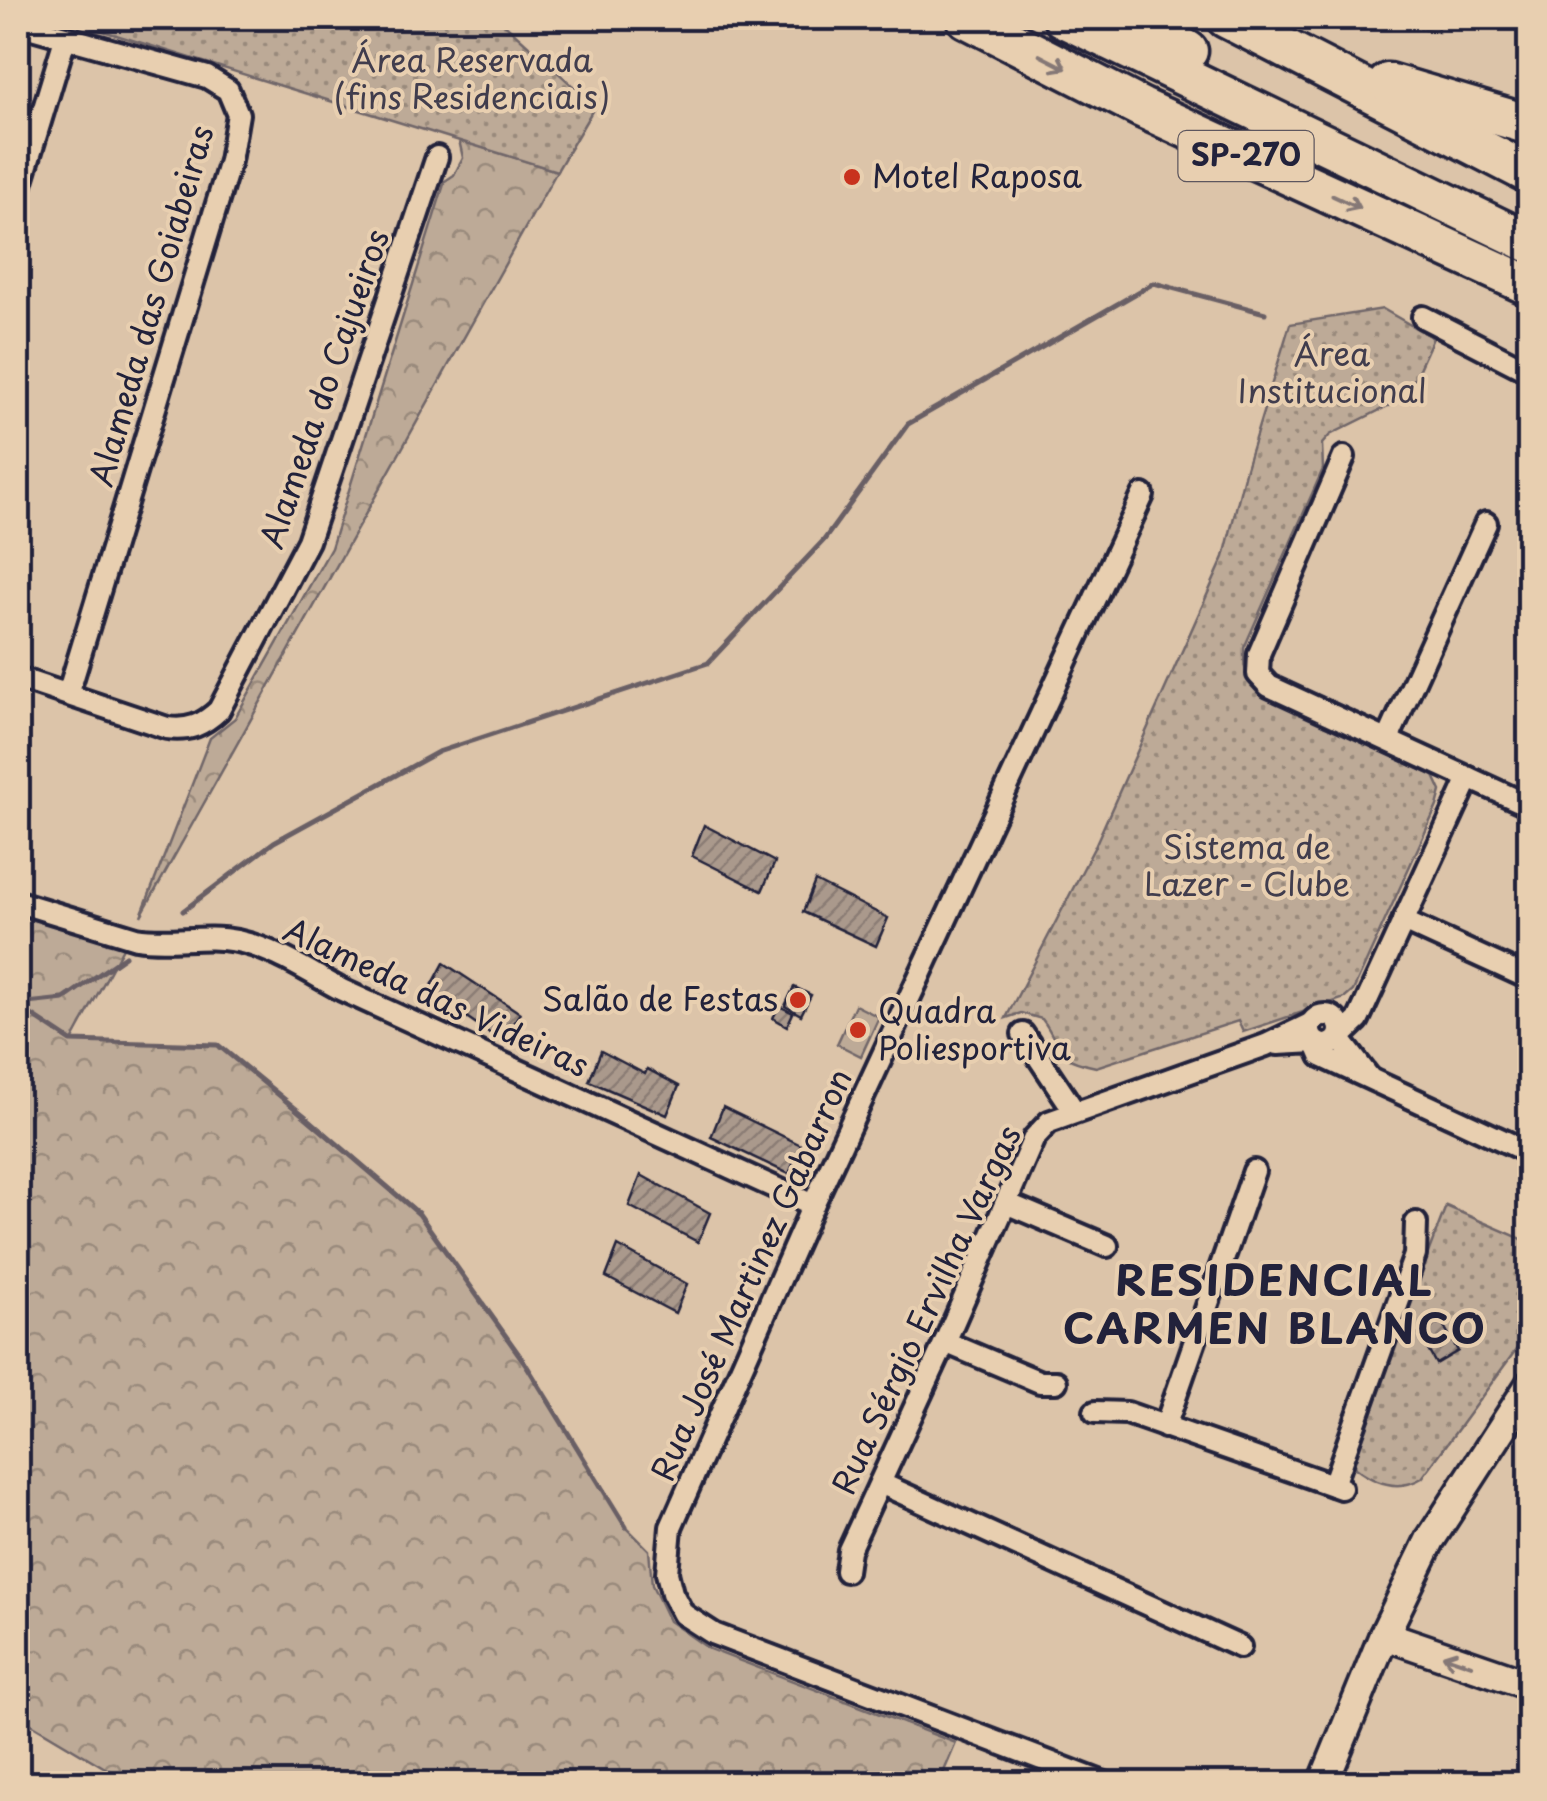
<svg xmlns="http://www.w3.org/2000/svg" width="1547" height="1801" font-family="'Playpen Sans',sans-serif">
	<style>
		.grass { fill: #bdaa97; stroke: #706669; stroke-width: 2.5 }
		.forest { fill: url(#forest-crowns); stroke: #706669; stroke-width: 2.5 }
		.park { fill: url(#park-dots); stroke: #706669; stroke-width: 2.5 }
		.lines { fill: none; stroke-linecap: round; stroke-linejoin: round }
		.stream { stroke: #695f65; stroke-width: 5 }
		.building { fill: url(#building-hatch); stroke: #22223b; stroke-width: 2.5 }
		.street-casing { stroke: #22223b; stroke-width: 28 }
		.secondary-casing { stroke: #22223b; stroke-width: 35 }
		.highway-casing { stroke: #22223b; stroke-width: 45 }
		.street { stroke: #e8cfb0; stroke-width: 20 }
		.secondary { stroke: #e8cfb0; stroke-width: 28 }
		.highway { stroke: #e8cfb0; stroke-width: 38 }
		.oneway { stroke: #857876 }
		.poi-dot { fill: #c8321e; stroke: #e8cfb0; stroke-width: 4 }
		.labels { text-anchor: middle; stroke-width: 8; stroke-linejoin: round; paint-order: stroke }
		.shield { fill: #e8cfb0; stroke: #5d565e; stroke-width: 2.5 }
		.shield-label { font-size: 30px; font-weight: bold; fill: #22223b }
		.park-label { font-size: 32px; fill: #413d4d; stroke: #e8cfb0 }
		.poi-label { font-size: 32px; fill: #22223b; stroke: #e8cfb0; text-anchor: start }
		.street-label { font-size: 32px; fill: #22223b; stroke: #e8cfb0 }
		.district-label { font-size: 42px; font-weight: bold; letter-spacing: 2.5px; fill: #22223b; stroke: #e8cfb0 }
	</style>
	<defs>
		<pattern id="forest-crowns" width="20" height="18" patternUnits="userSpaceOnUse" patternTransform="scale(2.5)"><rect width="20" height="18" fill="#bdaa97"/><path d="M2 6a3 3 0 1 1 6 0M12 15a3 3 0 1 1 6 0" fill="none" stroke="#998a7c"/></pattern>
		<pattern id="park-dots" width="8" height="8" patternUnits="userSpaceOnUse" patternTransform="scale(2.5)"><rect width="8" height="8" fill="#bdaa97"/><path d="M2 2h.1M6 6h.1" fill="none" stroke="#998a7c" stroke-width="1.8" stroke-linecap="round"/></pattern>
		<pattern id="building-hatch" width="6" height="6" patternUnits="userSpaceOnUse" patternTransform="scale(2.5)"><rect width="6" height="6" fill="#aa998c"/><path d="M-1 1l2-2M0 6l6-6M5 7l2-2" fill="none" stroke="#8a7c74"/></pattern>
	</defs>
	<rect width="100%" height="100%" fill="#dcc4a9"/>
	<filter id="ink" filterUnits="userSpaceOnUse"><feTurbulence type="fractalNoise" baseFrequency=".01" numOctaves="2"/><feDisplacementMap in="SourceGraphic" scale="20" xChannelSelector="R" yChannelSelector="G"/><feConvolveMatrix kernelMatrix="1 2 1 2 8 2 1 2 1" color-interpolation-filters="sRGB"/></filter>
	<g filter="url(#ink)">
		<polygon class="grass" points="855,1005 879,1017 861,1056 837,1044"/>
		<g class="forest">
			<polygon points="1375,18 1437,18 1438,32"/>
			<polygon points="459,140 557,171 141,916 210,738 235,718 331,548 445,181 454,175 463,158"/>
			<polygon points="18,910 101,935 107,943 125,944 72,1041 218,1045 419,1214 525,1363 626,1527 649,1550 652,1585 669,1621 709,1649 956,1743 939,1783 132,1784 18,1716"/>
		</g>
		<g class="park">
			<polygon points="61,18 498,18 595,106 557,171"/>
			<path d="M1383 309 1433 338 1406 397 1330 435 1322 444 1323 469 1244 648C1243 674 1247 684 1270 698L1434 776 1441 791 1437 806 1353 991 1345 998 1243 1032 1238 1021 1096 1067C1050 1058 1064 1048 1042 1019L1021 1013 1006 1018 1095 846 1224 557 1246 468 1290 324Z"/>
			<path d="M1446 1206 1529 1242V1332L1422 1478C1399 1492 1376 1484 1355 1468L1351 1455Z"/>
		</g>
		<g class="lines">
			<g class="stream">
				<polyline points="183,911 274,842 438,752 708,663 824,540 908,424 1154,283 1265,313"/>
				<polyline points="18,1004 64,999 125,956"/>
				<polyline points="18,1006 71,1041 218,1045 306,1117 419,1214 525,1363 626,1527"/>
				<polyline points="943,1784 943,1783"/>
			</g>
		</g>
		<g class="building">
			<polygon points="704,825 775,862 762,891 692,856"/>
			<polygon points="815,881 888,918 876,946 803,912"/>
			<polygon points="444,963 520,1013 501,1041 429,991"/>
			<polygon points="794,987 811,995 801,1015 785,1006"/>
			<polygon points="779,1006 793,1013 787,1026 773,1018"/>
			<polygon points="601,1051 645,1074 647,1069 679,1086 667,1115 589,1081"/>
			<polygon points="723,1107 801,1145 789,1174 711,1137"/>
			<polygon points="641,1175 710,1213 698,1242 629,1206"/>
			<polygon points="618,1246 687,1284 675,1313 606,1277"/>
			<polygon points="1441,1321 1458,1351 1436,1364 1419,1334"/>
		</g>
		<g class="lines">
			<g class="street-casing">
				<g id="street">
					<polyline points="18,24 207,77 228,90 238,114 230,161 68,694"/>
					<polyline points="18,194 65,39"/>
					<polyline points="1423,317 1530,372"/>
					<polyline points="1344,457 1259,654 1258,674 1269,686 1530,806"/>
					<path d="M18 678 167 728C189 731 203 725 219 710L308 541 437 157"/>
					<polyline points="1388,739 1486,523"/>
					<path d="M18 902 136 938C170 944 203 934 237 941 275 949 308 972 342 990L813 1205"/>
					<polyline points="1403,921 1530,979"/>
					<circle cx="1325" cy="1030" r="15"/>
					<polyline points="1023,1034 1075,1112"/>
					<polyline points="1278,1044 1315,1042 1321,1056 1530,1153"/>
					<polyline points="1369,1077 1339,1038 1358,1020 1469,778"/>
					<polyline points="1006,1203 1107,1246"/>
					<polyline points="945,1342 1040,1382 1056,1382"/>
					<polyline points="1095,1412 1127,1413 1341,1488"/>
					<polyline points="1165,1427 1254,1171"/>
					<polyline points="880,1483 1240,1647"/>
					<polyline points="1333,1485 1415,1255 1416,1223"/>
					<polyline points="846,1571 849,1550 945,1342 1034,1138 1049,1122 1266,1045 1312,1023"/>
					<polyline points="1107,1784 714,1634 683,1614 672,1593 667,1573 671,1527 813,1205 1143,495"/>
				</g>
			</g>
			<g class="secondary-casing">
				<g id="secondary">
					<polyline points="1384,1635 1530,1685"/>
					<polyline points="1323,1784 1384,1635 1430,1540 1530,1385"/>
				</g>
			</g>
			<g class="highway-casing">
				<g id="highway">
					<polyline points="966,18 1142,108 1530,286"/>
					<polyline points="1063,18 1530,243"/>
					<polyline points="1135,18 1188,51"/>
					<polyline points="1226,18 1530,174"/>
					<polyline points="1388,83 1530,125"/>
				</g>
			</g>
			<use href="#street" class="street"/>
			<use href="#secondary" class="secondary"/>
			<use href="#highway" class="highway"/>
		</g>
		<defs><path id="oneway-shaft" d="M-6 0H5M1.5-3L5.5 0L1.5 3" fill="none" stroke-width="1.6" stroke-linecap="round" stroke-linejoin="round" transform="scale(2.5)"/></defs>
		<g class="oneway">
			<use href="#oneway-shaft" transform="translate(1053 62) rotate(27)"/>
			<use href="#oneway-shaft" transform="translate(1346 202) rotate(25)"/>
			<use href="#oneway-shaft" transform="translate(1457 1660) rotate(-161)"/>
		</g>
	</g>
	<g class="poi-dot">
		<circle cx="852" cy="177" r="10"/>
		<circle cx="798" cy="1000" r="10"/>
		<circle cx="858" cy="1030" r="10"/>
	</g>
	<g class="labels">
		<rect class="shield" x="1178.5" y="131" width="135" height="50" rx="8"/>
		<g class="shield-label">
			<text x="1246" y="166">SP-270</text>
		</g>
		<g class="park-label">
			<text x="472" y="72">Área Reservada<tspan x="472" dy="37">(fins Residenciais)</tspan></text>
			<text x="1332" y="366">Área<tspan x="1332" dy="37">Institucional</tspan></text>
			<text x="1247" y="859">Sistema de<tspan x="1247" dy="37">Lazer - Clube</tspan></text>
		</g>
		<g class="poi-label">
			<text x="872" y="188">Motel Raposa</text>
			<text x="778" y="1011" text-anchor="end">Salão de Festas</text>
			<text x="878" y="1023">Quadra<tspan x="878" dy="37">Poliesportiva</tspan></text>
		</g>
		<g class="street-label">
			<text transform="translate(152 306) rotate(-74)" y="11">Alameda das Goiabeiras</text>
			<text transform="translate(325 389) rotate(-71)" y="11">Alameda do Cajueiros</text>
			<text transform="translate(436 998) rotate(25)" y="11">Alameda das Videiras</text>
			<text transform="translate(752 1275) rotate(-66)" y="11">Rua José Martinez Gabarron</text>
			<text transform="translate(927 1310) rotate(-65)" y="11">Rua Sérgio Ervilha Vargas</text>
		</g>
		<g class="district-label">
			<text x="1275" y="1296">RESIDENCIAL<tspan x="1275" dy="48">CARMEN BLANCO</tspan></text>
		</g>
	</g>
	<rect width="1547" height="1801" fill="none" stroke="#e8cfb0" stroke-width="60"/>
	<rect x="30" y="30" width="1487" height="1741" fill="none" stroke="#22223b" stroke-width="4" filter="url(#ink)"/>
</svg>
